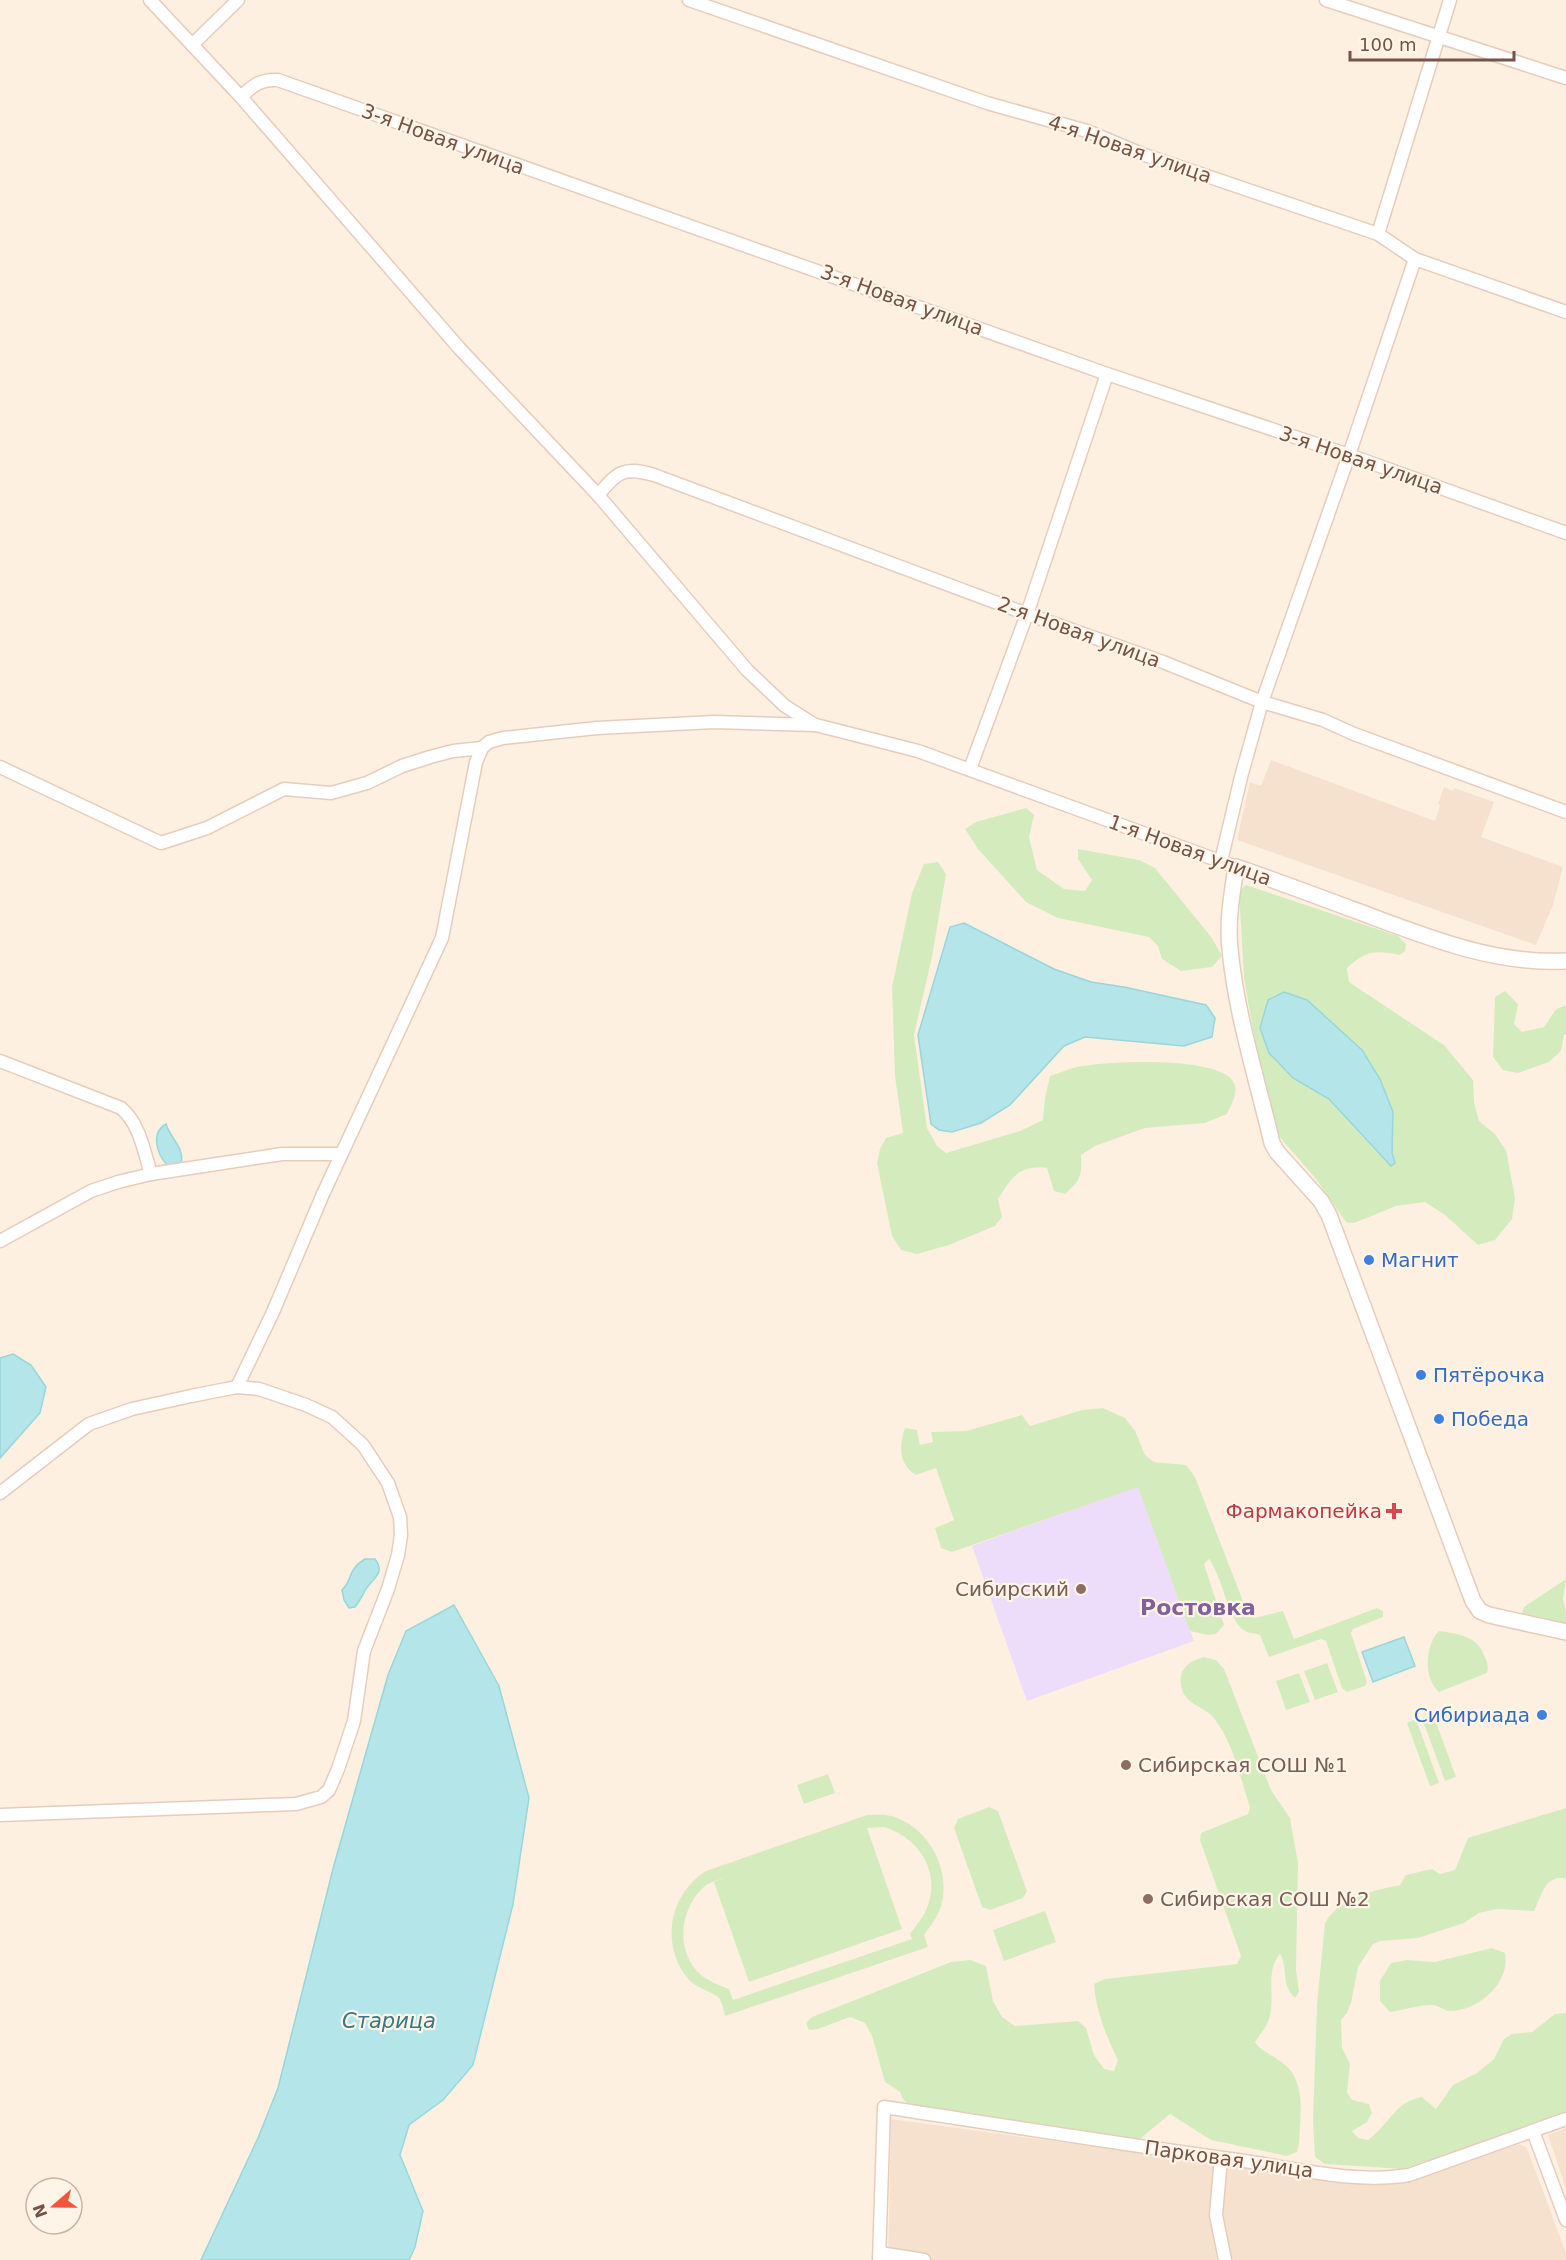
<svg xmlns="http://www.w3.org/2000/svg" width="1566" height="2260" font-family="'DejaVu Sans',sans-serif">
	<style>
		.residential { fill: #f6e1ce }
		.education { fill: #edddfa }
		.green { fill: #d4ecbd; fill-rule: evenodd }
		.water { fill: #b3e5e9; stroke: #99d6db; stroke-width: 1.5 }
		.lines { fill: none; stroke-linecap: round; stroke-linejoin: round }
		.minor-casing { stroke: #e5cdbe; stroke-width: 15 }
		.tertiary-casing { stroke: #e5cdbe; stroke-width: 18 }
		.minor { stroke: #fff; stroke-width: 12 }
		.tertiary { stroke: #fff; stroke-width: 15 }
		.shop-dot { fill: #3f7fe0; stroke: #fff4e8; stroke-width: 2 }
		.health-dot { fill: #e0444e; stroke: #fff4e8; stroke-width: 2 }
		.education-dot { fill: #8d6e63; stroke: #fff4e8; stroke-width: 2 }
		.labels { text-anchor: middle; stroke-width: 4.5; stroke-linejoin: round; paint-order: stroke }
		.street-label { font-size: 20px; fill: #765345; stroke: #fff4e8 }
		.shop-label { font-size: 20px; fill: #366cbe; stroke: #fff4e8; text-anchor: start }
		.health-label { font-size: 20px; fill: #be3a42; stroke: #fff4e8; text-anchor: end }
		.education-label { font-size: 20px; fill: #785e54; stroke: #fff4e8; text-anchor: start }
		.water-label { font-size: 21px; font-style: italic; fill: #38787e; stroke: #fff4e8 }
		.quarter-label { font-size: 22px; font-weight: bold; fill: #82609a; stroke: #fff4e8 }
	</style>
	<rect width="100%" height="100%" fill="#fef0e0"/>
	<g class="residential">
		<polygon points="1271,760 1435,821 1440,805 1438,804 1444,787 1453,791 1454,788 1494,802 1481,837 1563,867 1553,905 1536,945 1237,840 1250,782 1261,786"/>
		<polygon points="891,2119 1213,2163 1212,2230 1217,2260 888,2260"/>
		<polygon points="1566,2128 1566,2189 1548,2135"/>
		<polygon points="1520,2144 1527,2148 1566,2253 1566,2260 1231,2260 1223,2214 1226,2164 1329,2178 1408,2179"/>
	</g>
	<polygon class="education" points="1138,1486 1194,1641 1027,1701 972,1546"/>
	<g class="green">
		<polygon points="1026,808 1034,815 1029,837 1037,870 1064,889 1085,891 1092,880 1078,859 1078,849 1139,860 1155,868 1212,938 1222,956 1212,967 1181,971 1162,959 1158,946 1149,937 1058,918 1026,902 978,849 965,829 976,822"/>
		<path d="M938 862 946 874 932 957 914 1035 927 1128 937 1146 946 1153 1020 1131 1043 1120 1045 1098 1050 1076C1059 1073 1068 1069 1077 1067 1104 1061 1222 1055 1234 1083 1239 1094 1231 1104 1227 1114L1205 1123 1145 1128 1095 1146 1081 1155C1082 1176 1081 1180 1065 1194L1054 1191 1047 1168C1019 1165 1012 1177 998 1199L1002 1217 995 1226 949 1245 917 1254 901 1250 892 1236 877 1163 880 1149 886 1138 903 1133 895 1076 892 987 912 893 924 864Z"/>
		<path d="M1246 885 1398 936 1406 944 1405 951 1399 955C1375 950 1366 951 1347 968L1349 982 1444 1045 1473 1080 1474 1102 1479 1121 1495 1134 1506 1150 1515 1198 1512 1219 1495 1240 1478 1245 1445 1215 1425 1202 1396 1206 1354 1223 1346 1222 1316 1179 1278 1135 1262 1083 1244 978 1239 891ZM1293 1078 1393 1112 1390 1165 1329 1099Z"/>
		<polygon points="1505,991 1518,1004 1514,1024 1522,1032 1544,1027 1556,1009 1566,1005 1566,1034 1564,1035 1561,1051 1549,1062 1518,1073 1503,1070 1493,1057 1495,997"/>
		<path d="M1103 1408 1125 1418 1135 1431 1145 1455 1154 1462 1186 1465 1195 1477 1246 1609 1255 1618 1283 1611 1294 1639 1377 1608 1383 1611V1617L1353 1629 1351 1633 1367 1682 1365 1686 1347 1692 1342 1688 1326 1641 1321 1639 1269 1657 1260 1635C1254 1633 1246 1633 1242 1629 1227 1616 1223 1578 1209 1559L1204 1564 1224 1625 1216 1634 1208 1635 1190 1631 1138 1487 952 1552 941 1548 935 1528 954 1520 936 1468 916 1475C898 1464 899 1446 905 1428L917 1430 920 1445 933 1442 931 1432 966 1431 1022 1415 1030 1426 1082 1410Z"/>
		<polygon points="1566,1579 1563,1599 1566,1612 1566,1626 1524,1617 1522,1613 1524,1607"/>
		<path d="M1439 1631C1458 1634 1477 1636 1484 1655 1487 1662 1489 1666 1487 1673L1439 1692C1423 1678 1425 1645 1439 1631Z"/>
		<path d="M1204 1657 1216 1660 1224 1669 1271 1790 1290 1818 1298 1863 1296 1969 1299 1992 1295 1998C1280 1984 1289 1969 1280 1954 1264 1972 1277 2000 1268 2022 1265 2029 1259 2036 1255 2042 1262 2053 1274 2055 1284 2064 1307 2082 1300 2117 1299 2143L1297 2152 1287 2156 1211 2140 1170 2114 1141 2138 1128 2142 913 2109 903 2099 900 2092 885 2082 872 2036 865 2023 850 2017 818 2029 809 2030 806 2023 812 2017 951 1962 970 1960 986 1966 993 2001 1002 2017 1015 2026 1078 2021 1086 2028 1094 2055 1104 2069 1114 2071 1118 2060C1106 2036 1096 2011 1094 1984L1105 1979 1237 1964 1241 1956 1200 1840 1201 1833 1248 1814 1250 1807C1240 1778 1233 1741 1213 1717 1203 1706 1184 1704 1181 1686 1178 1668 1190 1661 1204 1657Z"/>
		<polygon points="1327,1663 1338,1692 1315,1700 1304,1671"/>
		<polygon points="1299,1673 1310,1702 1286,1710 1276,1681"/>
		<polygon points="1433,1714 1456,1777 1445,1781 1422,1718"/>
		<polygon points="1416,1719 1439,1783 1430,1786 1407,1723"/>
		<polygon points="828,1774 835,1793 804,1804 797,1785"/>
		<polygon points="989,1807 998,1811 1027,1891 1023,1898 990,1910 982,1907 954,1828 958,1819"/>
		<path d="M1566 1808V1879C1545 1873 1541 1898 1534 1911L1497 1909 1479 1913 1464 1923 1418 1938 1381 1941 1373 1944 1358 1967 1351 2003 1347 2013 1341 2020 1342 2048 1350 2064 1347 2092 1352 2100 1369 2104 1372 2113 1367 2122 1352 2131 1358 2138 1368 2140C1390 2124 1394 2102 1422 2097L1436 2109 1453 2085 1477 2073 1494 2059 1504 2039 1512 2034 1532 2032 1555 2014 1566 2013V2115L1403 2169 1325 2164 1315 2157 1313 2120 1317 2004 1325 1923C1340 1897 1372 1891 1400 1885L1406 1875 1432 1869 1440 1874 1455 1870 1468 1838Z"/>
		<path d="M867 1815C873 1815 880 1814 886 1815 928 1822 955 1873 939 1912 935 1920 929 1928 924 1935L928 1947 725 2016C724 2011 722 2002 719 1998 712 1991 697 1989 688 1979 660 1945 669 1894 706 1871ZM884 1827C918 1838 940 1869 928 1905 925 1916 916 1925 910 1934L912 1939 733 2000 729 1989C719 1985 708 1981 700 1974 676 1952 679 1911 702 1889 708 1882 718 1880 727 1877L714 1882 749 1982 902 1929 867 1828Z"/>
		<polygon points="1045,1911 1056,1942 1004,1961 993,1930"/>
		<path d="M1492 1948 1505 1953C1511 1983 1478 2011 1450 2011 1444 2011 1438 2005 1432 2005 1419 2005 1403 2010 1390 2012L1380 2001V1981L1391 1963 1406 1960 1435 1962Z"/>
	</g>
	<g class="water">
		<polygon points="964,923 1054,969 1091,982 1124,987 1206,1005 1215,1018 1212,1037 1184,1046 1085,1037 1064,1046 1010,1105 981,1123 952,1132 939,1130 931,1124 918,1035 950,927"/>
		<polygon points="1284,992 1307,1000 1362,1050 1380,1079 1393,1112 1392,1153 1395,1163 1391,1166 1329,1099 1293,1078 1269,1053 1260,1028 1268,1000"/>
		<path d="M166 1124C170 1138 185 1148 181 1163L168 1166C157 1155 150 1133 166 1124Z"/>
		<polygon points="13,1354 31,1365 46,1387 40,1413 0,1458 0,1358"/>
		<path d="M365 1559H375C386 1573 373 1578 366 1589 362 1596 360 1601 355 1607L349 1608 344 1600 342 1590C353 1579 347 1570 365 1559Z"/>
		<polygon points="454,1605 499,1686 529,1798 513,1904 473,2065 443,2100 409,2125 400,2155 423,2211 415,2247 409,2260 201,2260 258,2138 278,2088 334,1865 388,1675 406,1631"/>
		<polygon points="1404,1637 1415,1666 1373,1682 1362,1652"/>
	</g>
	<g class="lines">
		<g class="minor-casing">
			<g id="minor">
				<polyline points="150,0 241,97 460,349 598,495 747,670 785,706 815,725"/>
				<polyline points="689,0 987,103 1087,131 1142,154 1378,234 1415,259 1566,312"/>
				<polyline points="1326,0 1566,78"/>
				<polyline points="192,45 238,0"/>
				<path d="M241 97C253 85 261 79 278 80L1107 374 1349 455 1566 533"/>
				<polyline points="1378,234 1450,0"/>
				<path d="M598 495C618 472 623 466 654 475L1027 614 1163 662 1262 702 1323 720 1354 734 1566 812"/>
				<polyline points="0,767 161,843 207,828 284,789 331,793 367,783 402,766 430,757 453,751 482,748"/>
				<polyline points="970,769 1027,614 1107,374"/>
				<polyline points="1221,861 1241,777 1262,702 1349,455 1415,259"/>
				<path d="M0 1061 121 1108C140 1124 144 1152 151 1174"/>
				<polyline points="0,1241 91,1191 118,1182 151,1174 282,1154 341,1154"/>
				<polyline points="237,1387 273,1312 323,1194 442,938 476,762 482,748 489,742 503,738 597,728 714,722 816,725 918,751 1236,867"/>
				<polyline points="0,1493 89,1424 132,1409 191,1396 237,1387 259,1389 306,1405 332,1417 363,1445 388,1483 400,1517 401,1535 398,1555 388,1589 364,1651 354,1721 338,1769 329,1790 321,1797 296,1804 0,1815"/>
				<polyline points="1533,2131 1566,2220"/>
				<polyline points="1221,2158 1216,2215 1225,2260"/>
				<polyline points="880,2253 924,2260"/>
				<path d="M879 2260 884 2107C1002 2125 1120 2144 1238 2160 1294 2168 1354 2184 1409 2175L1566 2119"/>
			</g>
		</g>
		<g class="tertiary-casing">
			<path id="tertiary" d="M1566 961C1494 965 1424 936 1357 911 1317 896 1277 881 1236 867 1232 894 1227 921 1230 949 1236 1014 1257 1079 1272 1143L1277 1152 1321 1201 1329 1215 1473 1601 1480 1611 1489 1615 1566 1632"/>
		</g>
		<use href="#minor" class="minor"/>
		<use href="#tertiary" class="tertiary"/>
	</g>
	<g class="shop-dot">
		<circle cx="1369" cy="1260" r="6"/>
		<circle cx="1421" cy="1375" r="6"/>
		<circle cx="1439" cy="1419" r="6"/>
		<circle cx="1542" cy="1715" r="6"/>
	</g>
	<path class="health-dot" d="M1391 1502h6v6h6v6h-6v6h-6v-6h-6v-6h6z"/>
	<g class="education-dot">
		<circle cx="1081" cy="1589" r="6"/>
		<circle cx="1126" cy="1765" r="6"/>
		<circle cx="1148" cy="1899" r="6"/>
	</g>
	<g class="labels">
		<g class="street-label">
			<text transform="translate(443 139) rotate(20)" y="7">3-я Новая улица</text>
			<text transform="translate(1130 149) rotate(19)" y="7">4-я Новая улица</text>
			<text transform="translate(902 300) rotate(20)" y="7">3-я Новая улица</text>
			<text transform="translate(1361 460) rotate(19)" y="7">3-я Новая улица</text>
			<text transform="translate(1079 632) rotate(20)" y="7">2-я Новая улица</text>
			<text transform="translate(1190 850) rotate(20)" y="7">1-я Новая улица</text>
			<text transform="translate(1229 2159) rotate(8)" y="7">Парковая улица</text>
		</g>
		<g class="shop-label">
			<text x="1381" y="1267">Магнит</text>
			<text x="1433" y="1382">Пятёрочка</text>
			<text x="1451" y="1426">Победа</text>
			<text x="1530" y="1722" text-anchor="end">Сибириада</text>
		</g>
		<g class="health-label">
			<text x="1382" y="1518">Фармакопейка</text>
		</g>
		<g class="education-label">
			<text x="1069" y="1596" text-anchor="end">Сибирский</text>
			<text x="1138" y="1772">Сибирская СОШ №1</text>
			<text x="1160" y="1906">Сибирская СОШ №2</text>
		</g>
		<g class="water-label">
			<text x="389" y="2028">Старица</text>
		</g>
		<g class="quarter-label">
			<text x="1198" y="1615">Ростовка</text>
		</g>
	</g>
	<g transform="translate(54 2206) rotate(250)"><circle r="28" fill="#fff4e8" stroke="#c8b4a7" stroke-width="1.5"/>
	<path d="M0-4.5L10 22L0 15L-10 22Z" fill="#f2553b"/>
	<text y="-9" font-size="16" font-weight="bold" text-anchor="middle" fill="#765345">N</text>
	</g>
	<path d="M1350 51v9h164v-9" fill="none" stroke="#765345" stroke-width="3"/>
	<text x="1359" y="51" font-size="18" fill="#765345" stroke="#fff4e8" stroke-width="4.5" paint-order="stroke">100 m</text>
</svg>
